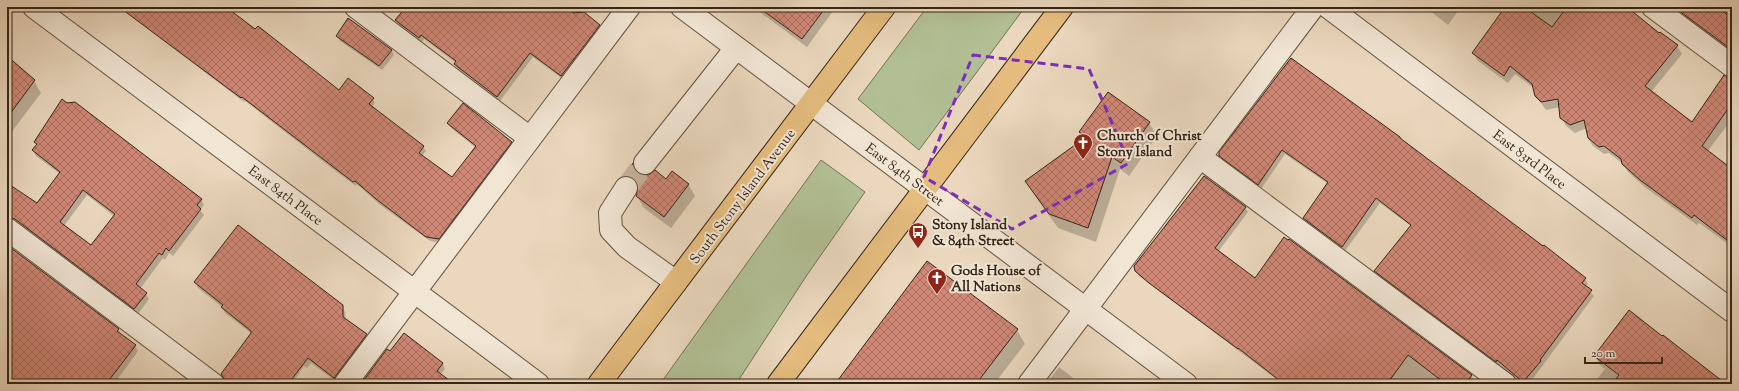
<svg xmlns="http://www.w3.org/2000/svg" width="1739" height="391" font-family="'Sorts Mill Goudy',serif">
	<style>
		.green { fill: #b2bf94; stroke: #737256 }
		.shadow { fill: #0003; fill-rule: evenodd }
		.building { fill: url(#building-cross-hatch); stroke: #342517; fill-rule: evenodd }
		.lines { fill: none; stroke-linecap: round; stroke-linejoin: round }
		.minor-tunnel { stroke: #c6b39c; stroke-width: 22; stroke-dasharray: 22 11; stroke-linecap: butt }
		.minor-casing { stroke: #625240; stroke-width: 24 }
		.highway-casing { stroke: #342517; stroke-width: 24 }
		.minor { stroke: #f1e5d4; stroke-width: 22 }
		.highway { stroke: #e5bc7e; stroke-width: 22 }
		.marked { fill: none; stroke: #7b2cbf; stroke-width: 3; stroke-dasharray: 8 5; stroke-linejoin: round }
		.labels { text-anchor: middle; stroke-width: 4; stroke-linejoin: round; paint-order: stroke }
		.poi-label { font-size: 14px; font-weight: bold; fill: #342517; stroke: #f1e5d4; text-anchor: start }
		.street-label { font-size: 14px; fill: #342517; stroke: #f1e5d4 }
	</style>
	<defs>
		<pattern id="building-cross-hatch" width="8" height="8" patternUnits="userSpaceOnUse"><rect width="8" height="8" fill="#d08776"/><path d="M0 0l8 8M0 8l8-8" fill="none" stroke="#aa6e60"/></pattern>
	</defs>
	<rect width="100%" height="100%" fill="#ead7bd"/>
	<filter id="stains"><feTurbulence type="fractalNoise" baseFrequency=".005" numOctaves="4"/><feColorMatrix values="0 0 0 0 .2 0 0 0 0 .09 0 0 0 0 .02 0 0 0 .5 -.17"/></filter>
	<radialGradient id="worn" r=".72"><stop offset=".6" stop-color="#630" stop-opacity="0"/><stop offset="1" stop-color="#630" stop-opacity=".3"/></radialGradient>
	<g class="green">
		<polygon points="927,7 1025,7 919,150 858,99"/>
		<polygon points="821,160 865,192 807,275 736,384 660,384"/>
	</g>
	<g class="shadow">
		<polygon points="119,7 226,7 339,92 373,99 375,103 372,107 423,147 426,151 422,156 452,178 476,148 451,128 448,124 511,142 514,147 441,243 430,241 379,204 357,184 356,186 333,169 245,101 244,102"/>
		<polygon points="407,7 575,7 599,26 602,30 564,80 533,57 500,101 458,69 455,64 456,63 424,39 422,42 399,25 397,20"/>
		<polygon points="753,7 836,7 807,47"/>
		<polygon points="1425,7 1461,7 1448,25"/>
		<polygon points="1506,7 1522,7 1526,10 1528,7 1627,7 1659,34 1677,46 1682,54 1651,92 1692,124 1732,79 1732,119 1707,152 1732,171 1732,247 1699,223 1697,225 1646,188 1628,172 1623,164 1609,153 1604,154 1593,146 1588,138 1587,128 1575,133 1566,126 1561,117 1560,107 1546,110 1536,96 1535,89 1515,74 1508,83 1478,61 1473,53"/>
		<polygon points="1691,7 1732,7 1732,54 1690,23 1685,15"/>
		<polygon points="348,19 392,51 394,55 382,70 340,41 337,36"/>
		<polygon points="7,66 34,81 41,93 7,138"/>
		<polygon points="1149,123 1157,136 1129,176 1120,169 1096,242 1058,228 1026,182 1084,139 1080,132"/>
		<polygon points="1400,137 1402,141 1585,279 1588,284 1585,287 1594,296 1529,384 1523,384 1500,365 1499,366 1378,276 1375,271 1411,226 1380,203 1345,251 1307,223 1304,218 1328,184 1285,154 1261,189 1223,161 1220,155"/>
		<path d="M35 142 201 199 204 205 200 210 204 215 173 256 169 253 165 260 163 258 140 289 146 294 149 299 138 314 7 223V185L37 204 60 174 36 156 33 150 37 145ZM87 195 115 217 91 246 64 226Z"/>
		<polygon points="633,165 638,174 688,184 695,196 671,228 644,208 637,196 639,189 630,188 624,176"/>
		<polygon points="1204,177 1245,208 1248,212 1218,252 1255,280 1471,375 1474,380 1471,384 1283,384 1139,276 1136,271"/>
		<polygon points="7,246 118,329 121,335 135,346 138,351 114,384 7,384"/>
		<polygon points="195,282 342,306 345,312 346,320 366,335 369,341 338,383 311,363 307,368 304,366 292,384 226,384 252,334 225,313 222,307 198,288"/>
		<polygon points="1017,330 1025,344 994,384 842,384"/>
		<polygon points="404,334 443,364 445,369 440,375 452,384 362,384 390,353"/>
		<polygon points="1595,356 1716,384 1593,384 1605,369 1600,365"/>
		<polygon points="1059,367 1081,384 1046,384"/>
		<polygon points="181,378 189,384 177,384"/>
	</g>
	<g class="building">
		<polygon points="119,7 226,7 255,29 258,26 339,90 348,78 374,98 369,104 424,146 419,153 452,177 476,146 447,123 463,103 512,142 439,239 426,237 376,199 355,181 353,182 242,97 241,98"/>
		<polygon points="406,7 572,7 573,13 584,12 600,25 561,76 530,53 497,97 454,64 456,61 421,35 419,38 395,20"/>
		<polygon points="758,7 826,7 802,39"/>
		<polygon points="1505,7 1524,7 1552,27 1567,7 1627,7 1659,33 1660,32 1678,45 1645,86 1692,122 1724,75 1732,78 1732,103 1702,146 1732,169 1732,244 1694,215 1692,218 1640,180 1622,164 1621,159 1604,146 1599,147 1588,138 1584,120 1570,125 1560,118 1558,99 1541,102 1535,96 1532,84 1510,66 1504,76 1472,53"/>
		<polygon points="1674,7 1718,7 1732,19 1732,50"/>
		<polygon points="348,18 392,50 379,66 336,36"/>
		<polygon points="7,56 35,80 7,118"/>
		<polygon points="1291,58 1400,137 1400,138 1543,246 1544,245 1586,278 1582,283 1592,290 1540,360 1541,361 1523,382 1497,360 1496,362 1374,271 1411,225 1376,198 1342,247 1303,218 1328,182 1282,150 1258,185 1219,156 1219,152"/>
		<polygon points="1108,92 1150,122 1121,163 1112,157 1088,228 1049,214 1025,181 1086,137 1079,132"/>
		<path d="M62 99 67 103 75 102 202 199 197 205 201 209 169 251 166 248 162 255 159 253 136 284 147 293 134 309 15 219 7 217V183L37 203 60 172 32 150 37 144 34 142ZM83 190 115 214 91 245 60 222Z"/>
		<polygon points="633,163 634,168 637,173 643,175 650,174 655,170 666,179 672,171 689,184 664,217 636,196 638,188 637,182 633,178 627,176 623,176"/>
		<polygon points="1204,176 1246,207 1215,248 1255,278 1284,237 1288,240 1289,239 1472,375 1465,384 1446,384 1408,355 1387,384 1284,384 1238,348 1238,349 1149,283 1135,271 1134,266"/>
		<polygon points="238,225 343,305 343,317 367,334 334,378 308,358 288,384 225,384 224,379 221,374 251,333 251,331 221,307 223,305 194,282"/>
		<polygon points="7,245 119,329 117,331 136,345 106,384 7,384"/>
		<polygon points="927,261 1018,329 976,384 835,384"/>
		<polygon points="1629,310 1662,336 1663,335 1726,384 1612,384 1619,375 1594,356"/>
		<polygon points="404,333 443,363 437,371 454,384 361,384 387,349 390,351"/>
	</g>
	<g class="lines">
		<polyline class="minor-tunnel" points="626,188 645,163"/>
		<g class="minor-casing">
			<g id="minor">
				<polyline points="34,7 538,384"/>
				<polyline points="356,7 530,138"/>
				<polyline points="682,7 1186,384"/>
				<polyline points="1328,7 1732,311"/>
				<polyline points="1653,7 1732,66"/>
				<polyline points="1200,157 1505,384"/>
				<polyline points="645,163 736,48"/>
				<polyline points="626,188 610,213 611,230 627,247 676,282"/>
				<polyline points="7,229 213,384"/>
				<polyline points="345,384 629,7"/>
				<polyline points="1029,384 1313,7"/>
			</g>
		</g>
		<g class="highway-casing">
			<g id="highway">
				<polyline points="599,384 884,7"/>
				<polyline points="778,384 1062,7"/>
			</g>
		</g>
		<use href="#minor" class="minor"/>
		<use href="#highway" class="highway"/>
	</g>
	<path class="marked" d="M973 55 1089 69 1129 163 1012 229 924 177Z"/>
	<defs>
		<g id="church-pin" transform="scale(1)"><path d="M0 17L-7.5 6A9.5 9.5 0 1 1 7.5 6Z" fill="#8f2418" stroke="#f1e5d4"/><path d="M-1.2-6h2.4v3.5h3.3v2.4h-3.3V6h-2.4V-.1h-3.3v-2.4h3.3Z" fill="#fff"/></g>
		<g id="bus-pin" transform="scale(1)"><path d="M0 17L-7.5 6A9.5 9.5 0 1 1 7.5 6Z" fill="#8f2418" stroke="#f1e5d4"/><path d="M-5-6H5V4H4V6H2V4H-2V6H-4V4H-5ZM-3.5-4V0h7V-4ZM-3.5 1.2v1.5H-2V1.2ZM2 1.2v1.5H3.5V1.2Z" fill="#fff"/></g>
	</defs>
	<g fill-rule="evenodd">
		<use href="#church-pin" x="1083" y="143"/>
		<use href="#bus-pin" x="918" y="232"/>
		<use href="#church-pin" x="937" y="278"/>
	</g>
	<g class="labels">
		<g class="poi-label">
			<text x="1097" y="140">Church of Christ<tspan x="1097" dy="16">Stony Island</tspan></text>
			<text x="932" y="229">Stony Island<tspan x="932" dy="16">&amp; 84th Street</tspan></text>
			<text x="951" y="275">Gods House of<tspan x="951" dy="16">All Nations</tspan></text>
		</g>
		<g class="street-label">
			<text transform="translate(1530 159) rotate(37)" y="5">East 83rd Place</text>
			<text transform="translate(905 174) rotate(37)" y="5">East 84th Street</text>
			<text transform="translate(286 195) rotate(37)" y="5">East 84th Place</text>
			<text transform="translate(742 196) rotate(-53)" y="5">South Stony Island Avenue</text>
		</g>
	</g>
	<rect width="1739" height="391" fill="none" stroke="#ead7bd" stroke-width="24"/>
	<rect x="8" y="8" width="1723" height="375" fill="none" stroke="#342517" stroke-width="2"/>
	<rect x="12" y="12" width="1715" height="367" fill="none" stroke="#342517"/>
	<path d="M1585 357v6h77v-6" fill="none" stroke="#342517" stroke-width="2"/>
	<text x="1591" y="357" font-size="12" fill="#342517" stroke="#f1e5d4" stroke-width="3" paint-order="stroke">20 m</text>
	<rect width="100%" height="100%" filter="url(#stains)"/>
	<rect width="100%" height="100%" fill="url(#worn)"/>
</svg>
